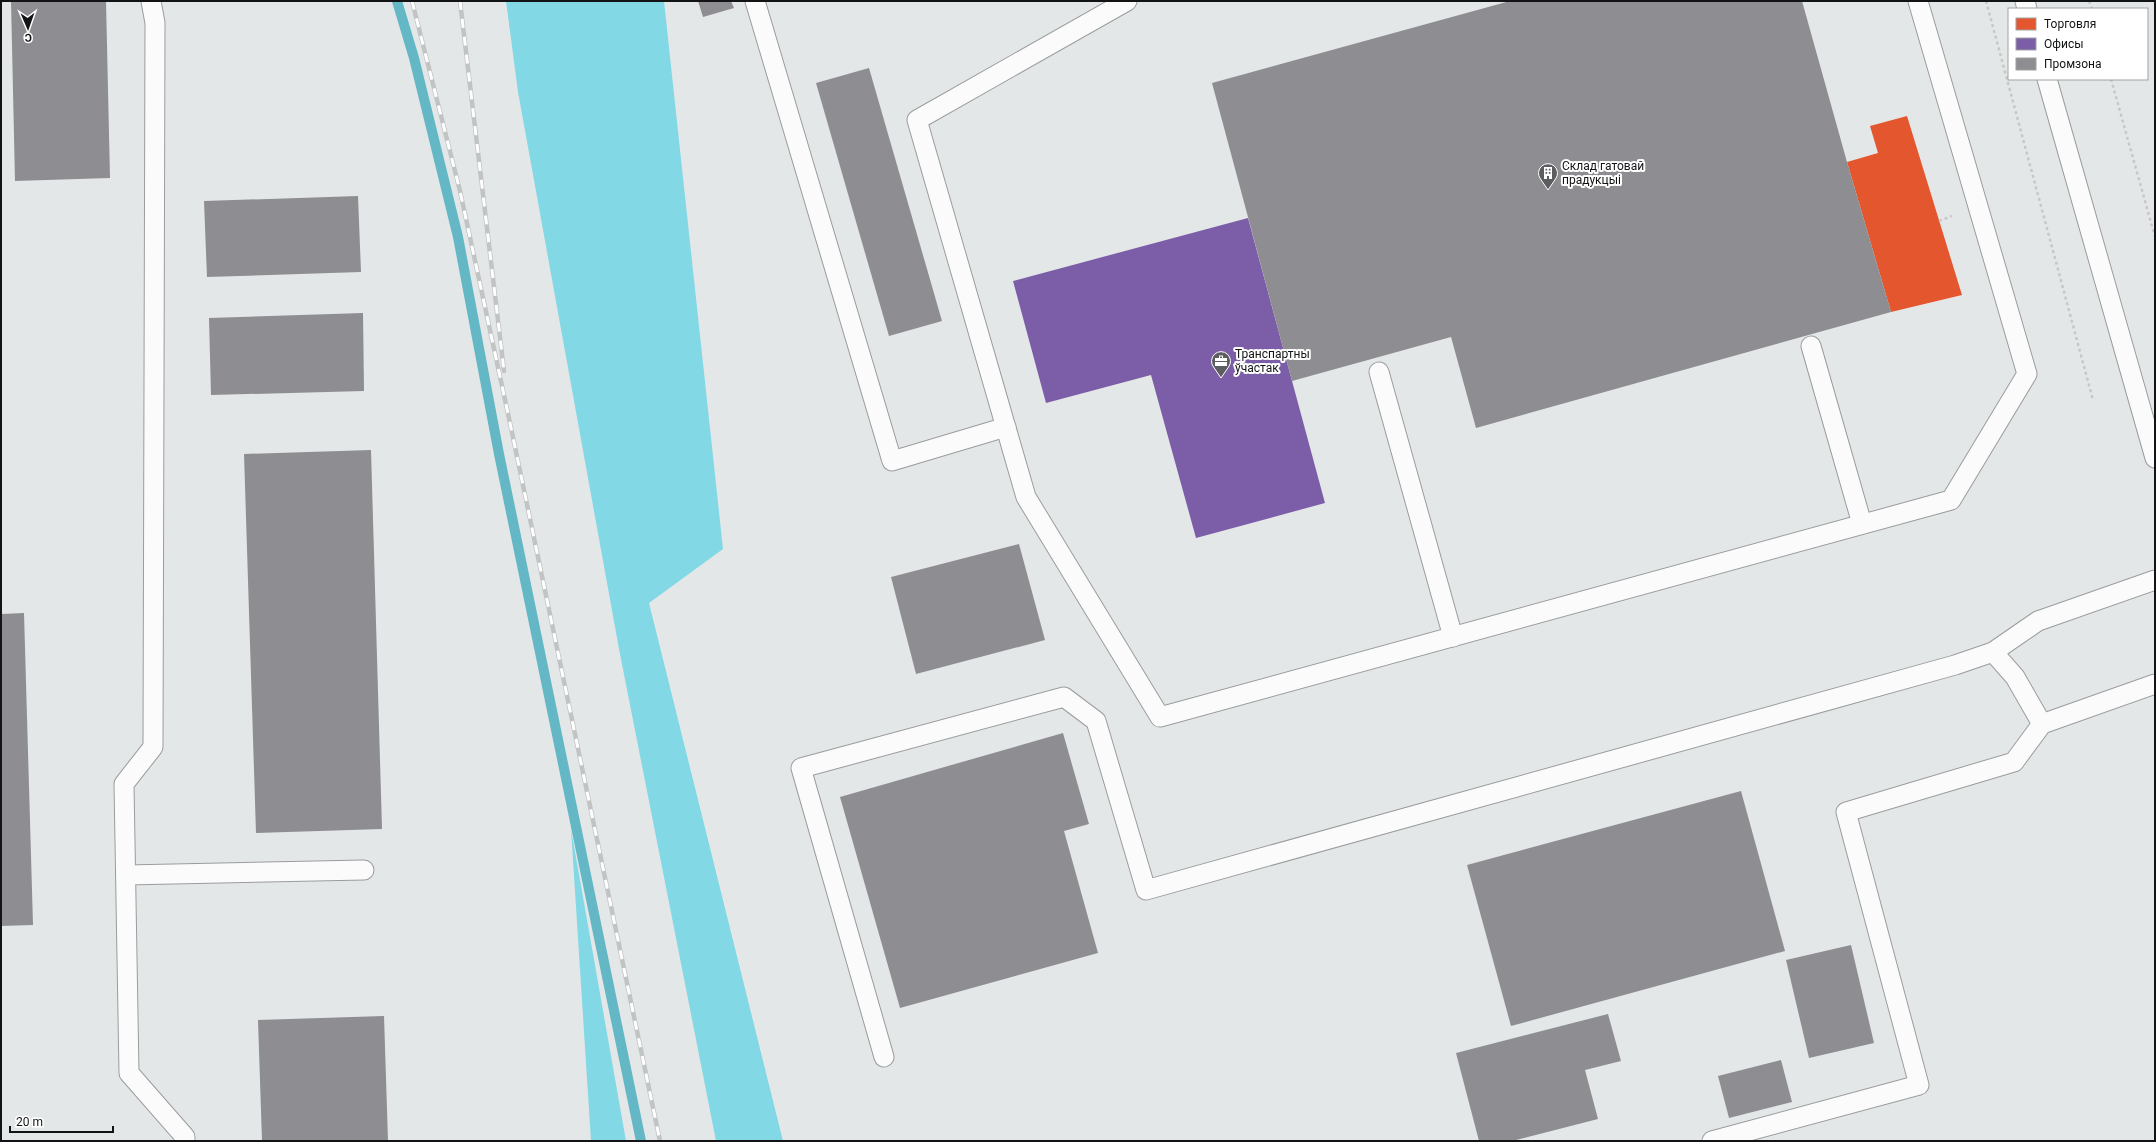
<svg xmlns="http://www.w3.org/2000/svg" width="2156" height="1142" font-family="Roboto,sans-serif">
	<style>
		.green { fill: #83d8e6 }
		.shops { fill: #e4572e }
		.offices { fill: #7b5ea7 }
		.industry { fill: #8d8d92 }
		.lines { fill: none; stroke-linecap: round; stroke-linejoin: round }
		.stream { stroke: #64b7c4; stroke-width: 10 }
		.lane-casing { stroke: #9a9c9d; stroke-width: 21 }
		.path { stroke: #c7c7c8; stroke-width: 2.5; stroke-dasharray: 3 3; stroke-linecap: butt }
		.lane { stroke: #fbfbfc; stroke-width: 19 }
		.rail-casing { stroke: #c2c3c3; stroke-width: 4.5 }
		.rail { stroke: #fff; stroke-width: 3; stroke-dasharray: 9; stroke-linecap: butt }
		.labels { text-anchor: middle; stroke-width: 4; stroke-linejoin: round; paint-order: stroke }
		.poi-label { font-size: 12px; fill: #111314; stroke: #fff; text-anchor: start }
	</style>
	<rect width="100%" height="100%" fill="#e4e7e8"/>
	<g class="green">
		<polygon points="506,1 664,1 723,549 649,603 783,1141 716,1141 619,649 518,92"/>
		<polygon points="571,829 626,1141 591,1141"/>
	</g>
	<polygon class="shops" points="1907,116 1962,295 1891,312 1847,162 1878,153 1870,126"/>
	<polygon class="offices" points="1248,218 1325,503 1196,538 1151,375 1046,403 1013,281"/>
	<g class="industry">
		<polygon points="11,1 106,1 110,178 15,181"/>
		<polygon points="698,1 731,1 734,8 703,17"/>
		<polygon points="1510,1 1802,1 1847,162 1891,312 1476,428 1451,337 1292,381 1212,83"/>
		<polygon points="869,68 942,321 889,336 816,83"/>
		<polygon points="358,196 361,272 207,277 204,201"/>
		<polygon points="363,313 364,391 211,395 209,318"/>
		<polygon points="371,450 382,829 256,833 244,454"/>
		<polygon points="1019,544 1045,640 916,674 891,577"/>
		<polygon points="24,613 33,925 1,926 1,614"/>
		<polygon points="1063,733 1089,824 1064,831 1098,953 900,1008 840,797"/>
		<polygon points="1741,791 1785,951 1511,1026 1467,865"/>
		<polygon points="1851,945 1874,1043 1809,1058 1786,960"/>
		<polygon points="1608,1014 1621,1061 1585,1070 1598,1119 1512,1141 1479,1141 1456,1053"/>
		<polygon points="384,1016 388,1141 262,1141 258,1020"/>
		<polygon points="1781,1060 1792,1102 1729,1118 1718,1076"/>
	</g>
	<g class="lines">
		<polyline class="stream" points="397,1 414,58 458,237 499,454 641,1141"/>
		<g class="lane-casing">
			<g id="lane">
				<polyline points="151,1 155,23 153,747 124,784 129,1073 185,1137 185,1141"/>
				<polyline points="755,1 892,461 1006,427"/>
				<polyline points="1127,1 917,120 1026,497 1160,717 1951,500 2027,374 1918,1"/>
				<polyline points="2025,1 2027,9"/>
				<polyline points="2047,79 2155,458"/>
				<polyline points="1811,346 1862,524"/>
				<polyline points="1379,372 1453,637"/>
				<polyline points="1993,652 2015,677 2042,724"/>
				<polyline points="126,875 364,870"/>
				<polyline points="884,1057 801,768 1064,697 1096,721 1146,890 1955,665 1993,652 2038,621 2155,580"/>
				<polyline points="1712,1141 1919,1085 1846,812 2014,762 2042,724 2155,684"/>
			</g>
		</g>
		<g class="path">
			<polyline points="1986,1 2093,400"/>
			<polyline points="2089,1 2092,9"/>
			<polyline points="2111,79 2155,237"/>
			<polyline points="1939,221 1952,216"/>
		</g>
		<use href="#lane" class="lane"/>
		<g class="rail-casing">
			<g id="rail">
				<polyline points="412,1 460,191 510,423 660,1141"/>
				<polyline points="460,1 504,371"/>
			</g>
		</g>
		<use href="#rail" class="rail"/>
	</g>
	<defs>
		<g id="building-pin" transform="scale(1)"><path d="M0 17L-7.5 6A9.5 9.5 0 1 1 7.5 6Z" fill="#5b5d5e" stroke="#fff"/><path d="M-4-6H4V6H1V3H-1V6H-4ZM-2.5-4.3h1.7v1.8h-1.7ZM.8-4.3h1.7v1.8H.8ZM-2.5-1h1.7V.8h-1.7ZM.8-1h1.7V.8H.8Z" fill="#fff"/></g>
		<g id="office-pin" transform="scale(1)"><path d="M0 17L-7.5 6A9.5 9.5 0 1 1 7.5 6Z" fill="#5b5d5e" stroke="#fff"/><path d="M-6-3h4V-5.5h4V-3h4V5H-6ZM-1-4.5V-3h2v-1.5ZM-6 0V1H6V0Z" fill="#fff"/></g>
	</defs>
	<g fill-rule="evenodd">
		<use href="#building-pin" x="1548" y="173"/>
		<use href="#office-pin" x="1221" y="361"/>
	</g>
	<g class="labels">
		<g class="poi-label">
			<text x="1562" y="170">Склад гатовай<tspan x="1562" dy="14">прадукцыі</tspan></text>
			<text x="1235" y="358">Транспартны<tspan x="1235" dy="14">ўчастак</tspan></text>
		</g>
	</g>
	<rect width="2156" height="1142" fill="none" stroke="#111314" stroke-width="4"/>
	<rect x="2008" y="8" width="140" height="72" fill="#ffffff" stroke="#a0a1a1"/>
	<rect x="2016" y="18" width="20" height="12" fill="#e4572e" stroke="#a0a1a1"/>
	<text x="2044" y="28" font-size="12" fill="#111314">Торговля</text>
	<rect x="2016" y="38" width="20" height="12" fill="#7b5ea7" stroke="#a0a1a1"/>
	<text x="2044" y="48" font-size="12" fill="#111314">Офисы</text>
	<rect x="2016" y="58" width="20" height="12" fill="#8d8d92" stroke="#a0a1a1"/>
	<text x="2044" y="68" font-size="12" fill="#111314">Промзона</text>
	<g transform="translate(28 28) rotate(178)" stroke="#ffffff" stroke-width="3" paint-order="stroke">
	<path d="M0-3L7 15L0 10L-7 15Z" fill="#111314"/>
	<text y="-6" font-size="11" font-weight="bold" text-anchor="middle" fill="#111314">С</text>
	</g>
	<path d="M10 1126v6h103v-6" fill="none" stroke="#111314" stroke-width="2"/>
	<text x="16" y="1126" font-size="12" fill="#111314" stroke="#ffffff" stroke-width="3" paint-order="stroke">20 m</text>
</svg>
